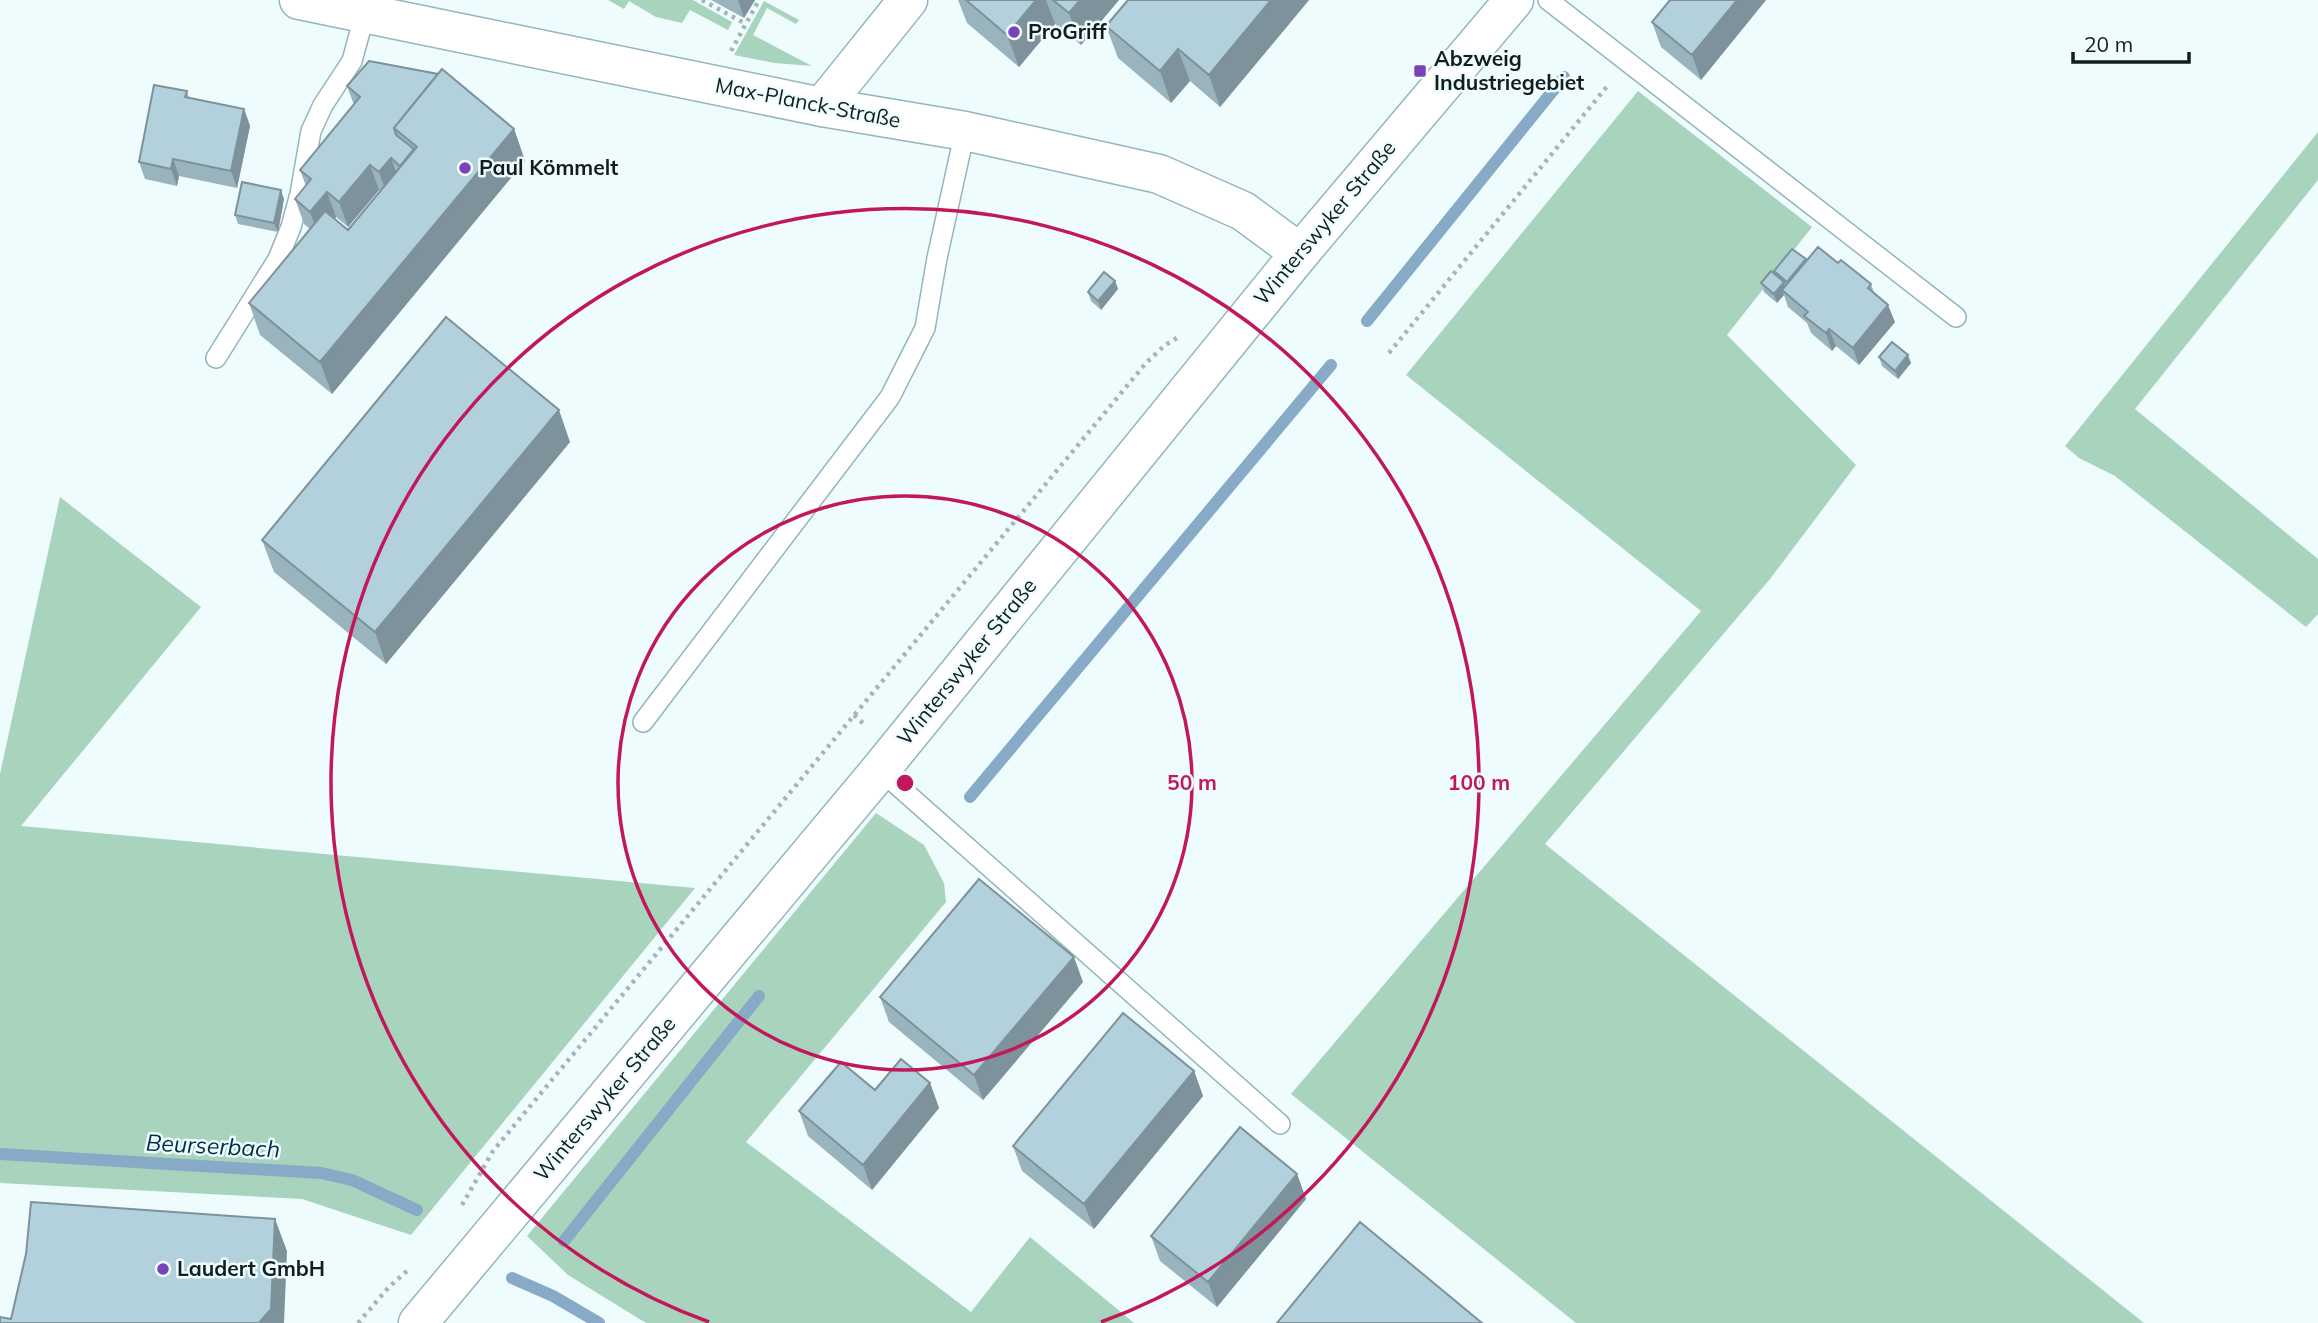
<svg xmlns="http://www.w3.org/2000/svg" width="2318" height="1323" font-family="Mulish,sans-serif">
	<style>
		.green { fill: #a8d3bd }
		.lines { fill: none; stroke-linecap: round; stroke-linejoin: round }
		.stream { stroke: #87aac6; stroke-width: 12 }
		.lane-casing { stroke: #95b6b9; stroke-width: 22 }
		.street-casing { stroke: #95b6b9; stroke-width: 41 }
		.secondary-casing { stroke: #95b6b9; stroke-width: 41 }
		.path { stroke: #a8b5b6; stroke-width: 4.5; stroke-dasharray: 3.5 5; stroke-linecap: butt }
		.lane { stroke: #fff; stroke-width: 19 }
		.street { stroke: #fff; stroke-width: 38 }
		.secondary { stroke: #fff; stroke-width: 38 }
		.wall { fill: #9ab4be; fill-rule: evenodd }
		.shaded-wall { fill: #7d929b }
		.building { fill: #b3d1dd; stroke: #7d929b; stroke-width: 2 }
		.ring { fill: none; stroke: #c2185b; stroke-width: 3.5 }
		.poi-dot { fill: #7a42b8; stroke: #effcfd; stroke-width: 2.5 }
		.labels { text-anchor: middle; stroke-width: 5; stroke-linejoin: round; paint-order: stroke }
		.poi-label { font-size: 21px; font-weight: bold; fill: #111e1f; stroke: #effcfd; text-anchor: start }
		.street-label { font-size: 21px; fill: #111e1f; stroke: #effcfd }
		.water-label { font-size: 23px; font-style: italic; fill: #002e4a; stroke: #effcfd }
		.centre { fill: #c2185b; stroke: #effcfd; stroke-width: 3.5 }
		.ring-label { font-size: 21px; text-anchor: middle; font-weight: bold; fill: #c2185b; stroke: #effcfd; stroke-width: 5; stroke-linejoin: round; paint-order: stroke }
	</style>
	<rect width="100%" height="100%" fill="#effcfd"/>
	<g class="green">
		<polygon points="608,0 693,0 732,22 728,30 690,10 682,23 656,17 629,1 624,9"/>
		<polygon points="764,1 799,20 796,24 767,8 753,35 812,66 774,63 734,55"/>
		<polygon points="1638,91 1812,227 1727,335 1856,465 1770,579 1545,844 2144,1323 1576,1323 1291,1094 1701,611 1406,375"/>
		<polygon points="2318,132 2318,180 2135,409 2318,559 2318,614 2306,627 2115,476 2079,458 2065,446"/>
		<polygon points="60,497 201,607 21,826 695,888 411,1235 302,1199 0,1183 0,774"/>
		<polygon points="876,813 924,845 944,883 946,902 746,1142 971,1312 1030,1237 1134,1323 646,1323 568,1275 527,1236"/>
	</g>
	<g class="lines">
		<g class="stream">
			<polyline points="1367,321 1564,77"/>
			<polyline points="970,797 1331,365"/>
			<polyline points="0,1154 321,1173 352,1180 417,1210"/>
			<polyline points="564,1241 759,996"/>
			<polyline points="512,1278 553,1296 599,1323"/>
		</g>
		<g class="lane-casing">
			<g id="lane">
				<polyline points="1548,0 1956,317"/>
				<polyline points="216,358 278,259 291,227 300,194 311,131 323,105 352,61 365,13"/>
				<polyline points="643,722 890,397 925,328 937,258 965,131"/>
				<polyline points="880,770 1280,1124"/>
			</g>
		</g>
		<g class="street-casing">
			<g id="street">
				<polyline points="299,0 822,107 965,131 1159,174 1243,211 1300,253"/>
				<polyline points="822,107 908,0"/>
			</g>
		</g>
		<g class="secondary-casing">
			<polyline id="secondary" points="418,1323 880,770 1300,253 1514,0"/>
		</g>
		<g class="path">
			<polyline points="702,0 746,24"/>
			<polyline points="731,51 759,0"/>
			<polyline points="1389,353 1609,84"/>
			<polyline points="854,715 866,726"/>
			<polyline points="462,1205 493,1151 1146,363 1164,346 1180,336"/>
			<polyline points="358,1323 389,1287 408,1270"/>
		</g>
		<use href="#lane" class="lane"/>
		<use href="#street" class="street"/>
		<use href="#secondary" class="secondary"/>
	</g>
	<g class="wall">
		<polygon points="711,0 755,0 744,18"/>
		<polygon points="958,0 1119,0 1081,45 1055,24 1019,67 967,23"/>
		<polygon points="1309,0 1220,107 1190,81 1171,103 1118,58 1106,26"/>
		<polygon points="1766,0 1701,80 1661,47 1652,22"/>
		<path d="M347 86 514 129 525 161 332 394 260 335 249 303 310 229 304 224 295 199 306 186 300 170 354 105ZM379 190 380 191 348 230 334 219 336 217 348 227Z"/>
		<polygon points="187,91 189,98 244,109 250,126 237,188 179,176 177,186 145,179 139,162"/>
		<polygon points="284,199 278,232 238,224 235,215"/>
		<polygon points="1806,261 1838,263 1871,284 1874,293 1895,322 1859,365 1836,346 1832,351 1811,333 1807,323 1788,307 1784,295 1777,303 1764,292 1761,283 1775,275 1774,271"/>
		<polygon points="1115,281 1118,289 1101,310 1091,301 1088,292"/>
		<polygon points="1879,357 1911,363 1898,379 1882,366"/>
		<polygon points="570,442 386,664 274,572 262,540"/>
		<polygon points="1083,982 983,1100 889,1022 880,997"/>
		<polygon points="1194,1071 1203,1096 1094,1229 1022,1171 1013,1146"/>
		<polygon points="930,1083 939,1108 872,1190 808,1136 799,1111 875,1090"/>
		<polygon points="1297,1174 1306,1199 1217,1307 1160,1261 1151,1236"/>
	</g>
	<g class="shaded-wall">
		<polygon points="738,0 755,0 744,18"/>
		<polygon points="1036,0 1046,0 1055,24 1019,67 1007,35"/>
		<polygon points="1080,0 1119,0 1081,45 1069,13"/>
		<polygon points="1271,0 1309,0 1220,107 1209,75"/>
		<polygon points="1737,0 1766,0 1701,80 1692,55"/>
		<polygon points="1178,49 1190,81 1171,103 1160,71"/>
		<polygon points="244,109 250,126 237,188 231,171"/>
		<polygon points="514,129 525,161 332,394 320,362"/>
		<polygon points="391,158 400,183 388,197 379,172"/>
		<polygon points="173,159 179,176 177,186 171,169"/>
		<polygon points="370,165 379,190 348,227 339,202"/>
		<polygon points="281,190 284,199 278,232 274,223"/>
		<polygon points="327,192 336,217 319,237 310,212"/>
		<polygon points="1115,281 1118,289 1101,310 1098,301"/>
		<polygon points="1784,282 1787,291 1782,290 1784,295 1777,303 1774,294"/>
		<polygon points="1888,305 1895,322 1859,365 1853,348"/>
		<polygon points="1829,329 1836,346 1832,351 1826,333"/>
		<polygon points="1908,355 1911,363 1898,379 1895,371"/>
		<polygon points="559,410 570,442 386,664 375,632"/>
		<polygon points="1074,957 1083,982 983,1100 974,1075"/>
		<polygon points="1194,1071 1203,1096 1094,1229 1084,1204"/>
		<polygon points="930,1083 939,1108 872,1190 863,1165"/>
		<polygon points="1297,1174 1306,1199 1217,1307 1208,1282"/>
		<polygon points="275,1219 287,1251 284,1323 259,1323"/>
	</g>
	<g class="building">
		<polygon points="966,0 1036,0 1007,35"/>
		<polygon points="1053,0 1080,0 1069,13"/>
		<polygon points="1128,0 1271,0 1209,75 1178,49 1160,71 1106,26"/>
		<polygon points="1670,0 1737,0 1692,55 1652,22"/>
		<polygon points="369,61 438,74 394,128 396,135 414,149 400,166 391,158 379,172 370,165 339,202 327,192 310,212 295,199 311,179 300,170 360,97 347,86"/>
		<polygon points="442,69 514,129 320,362 249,303 325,211 348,230 417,147 394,128"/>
		<polygon points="154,85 187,91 185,97 244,109 231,171 173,159 171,169 139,162"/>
		<polygon points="242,182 281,190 274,223 235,215"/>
		<polygon points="1818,247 1838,263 1841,260 1871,284 1868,288 1888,305 1853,348 1829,329 1826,333 1804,316 1808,312 1782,290"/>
		<polygon points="1792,249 1806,259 1787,282 1774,271"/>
		<polygon points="1771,271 1784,282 1774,294 1761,283"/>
		<polygon points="1104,272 1115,281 1098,301 1088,292"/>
		<polygon points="446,317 559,410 375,632 262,540"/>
		<polygon points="1892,342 1908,355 1895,371 1879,357"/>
		<polygon points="979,879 1074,957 974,1075 880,997"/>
		<polygon points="1123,1013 1194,1071 1084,1204 1013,1146"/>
		<polygon points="901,1059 930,1083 863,1165 799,1111 841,1062 875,1090"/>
		<polygon points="1240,1127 1297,1174 1208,1282 1151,1236"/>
		<polygon points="31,1202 275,1219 271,1309 259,1323 0,1323 0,1317 11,1319 26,1254"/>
		<polygon points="1360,1222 1482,1323 1277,1323"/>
	</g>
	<g class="ring">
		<circle cx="905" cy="783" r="287"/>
		<path d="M709 1322A574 574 0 1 1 1101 1322"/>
	</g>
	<g class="poi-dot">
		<circle cx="1014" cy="32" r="7"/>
		<rect x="1413" y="64" width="14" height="14" rx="3.5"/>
		<circle cx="465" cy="168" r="7"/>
		<circle cx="163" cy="1269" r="7"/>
	</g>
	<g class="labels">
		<g class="poi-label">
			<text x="1028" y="39">ProGriff</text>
			<text x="1434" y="66">Abzweig<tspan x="1434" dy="24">Industriegebiet</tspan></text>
			<text x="479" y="175">Paul Kömmelt</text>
			<text x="177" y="1276">Laudert GmbH</text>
		</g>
		<g class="street-label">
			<text transform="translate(808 103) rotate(11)" y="7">Max-Planck-Straße</text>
			<text transform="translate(1325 223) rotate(-50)" y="7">Winterswyker Straße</text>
			<text transform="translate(967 662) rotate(-51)" y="7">Winterswyker Straße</text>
			<text transform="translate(605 1099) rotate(-50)" y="7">Winterswyker Straße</text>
		</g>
		<g class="water-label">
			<text transform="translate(213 1146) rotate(3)" y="8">Beurserbach</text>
		</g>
	</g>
	<circle cx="905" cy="783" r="10" class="centre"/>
	<g class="ring-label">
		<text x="1192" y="790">50 m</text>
		<text x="1479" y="790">100 m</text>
	</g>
	<path d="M2073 52v10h116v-10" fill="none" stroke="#111e1f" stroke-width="3.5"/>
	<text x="2084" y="52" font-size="21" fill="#111e1f" stroke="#effcfd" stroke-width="5" paint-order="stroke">20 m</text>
</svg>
